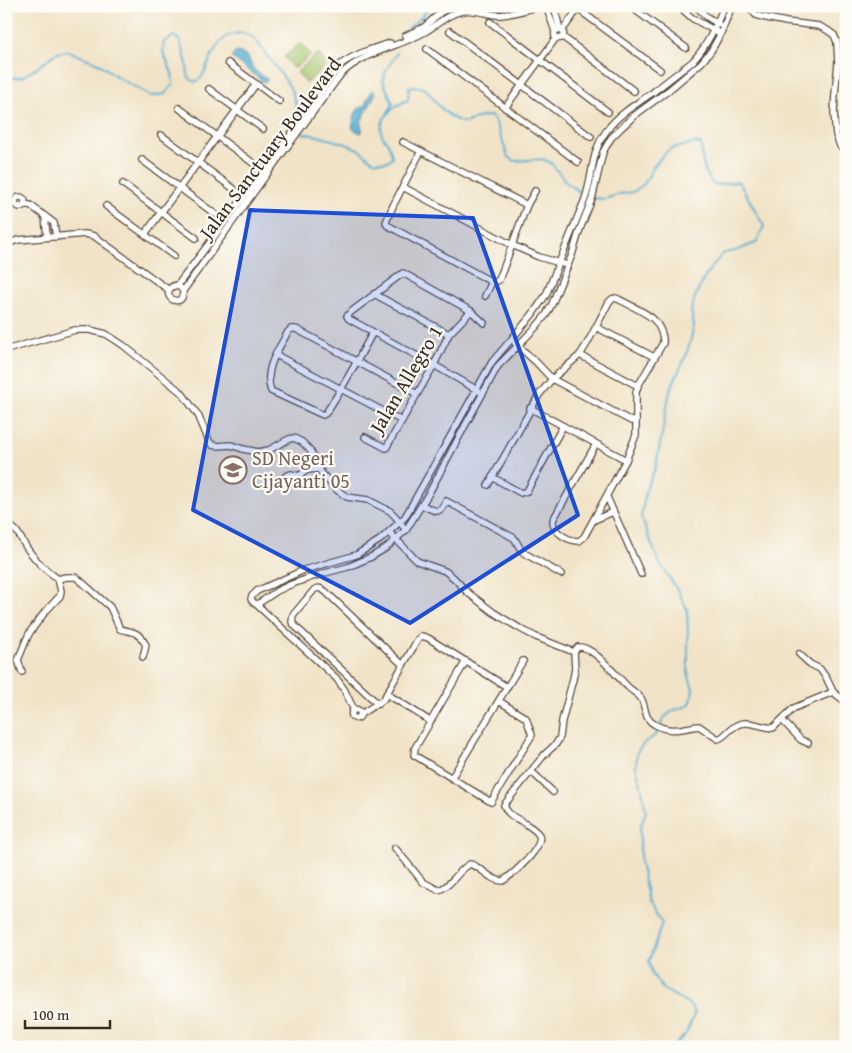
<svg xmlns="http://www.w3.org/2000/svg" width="852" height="1053" font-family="'Gentium Book Plus',serif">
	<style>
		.green { fill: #a5c56d; stroke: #707846 }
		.water { fill: #54afd2; stroke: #486c78 }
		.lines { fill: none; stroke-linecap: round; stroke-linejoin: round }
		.stream { stroke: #54afd2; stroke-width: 2 }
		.minor-casing { stroke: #564637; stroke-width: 8 }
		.minor { stroke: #fff; stroke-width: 5.5 }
		.marked { fill: #1d4ed8; fill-opacity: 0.2; stroke: #1d4ed8; stroke-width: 4; stroke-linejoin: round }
		.labels { text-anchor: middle; stroke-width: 4.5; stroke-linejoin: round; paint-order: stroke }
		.street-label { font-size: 20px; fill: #3b2a1e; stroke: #fdfcf7 }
		.education-label { font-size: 20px; fill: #785e54; stroke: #fdfcf7; text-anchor: start }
	</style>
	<rect width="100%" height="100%" fill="#fdfcf7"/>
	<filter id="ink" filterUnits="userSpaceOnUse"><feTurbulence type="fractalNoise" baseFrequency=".02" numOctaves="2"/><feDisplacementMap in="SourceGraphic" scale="10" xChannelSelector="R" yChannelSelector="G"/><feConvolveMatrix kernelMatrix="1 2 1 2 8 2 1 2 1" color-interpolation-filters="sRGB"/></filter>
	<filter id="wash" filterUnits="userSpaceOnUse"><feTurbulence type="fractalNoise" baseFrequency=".0096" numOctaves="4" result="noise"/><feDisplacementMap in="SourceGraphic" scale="20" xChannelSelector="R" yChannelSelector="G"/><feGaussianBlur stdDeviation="1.12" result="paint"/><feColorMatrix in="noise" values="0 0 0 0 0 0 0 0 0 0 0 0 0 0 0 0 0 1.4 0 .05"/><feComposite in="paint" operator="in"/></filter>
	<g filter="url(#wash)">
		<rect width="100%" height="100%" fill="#f1e3c7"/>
		<g class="green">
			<polygon points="300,43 311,55 294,69 284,57"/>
			<polygon points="318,53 328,64 306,83 297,72"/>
		</g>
		<g class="water">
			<path d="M237 52C253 56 246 58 254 69 257 73 263 76 268 79L265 83 231 57 233 54Z"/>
			<path d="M372 90 376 93 361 122C361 126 363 129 362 132L360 133 352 128 355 114 358 109 364 106Z"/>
		</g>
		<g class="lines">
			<g class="stream">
				<polyline points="408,28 418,20 431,6"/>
				<path d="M6 63C11 45 16 25 7 6"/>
				<path d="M6 73 13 78 22 77 37 68 56 53 68 51 98 63 119 78 151 96 165 94 173 85 172 73 163 52 164 42 174 36 180 41 187 64 188 75 190 79 195 82 200 79 203 75C210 61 214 44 228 36 235 32 246 32 253 38 259 43 263 50 267 56 283 76 295 88 297 114L290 122 292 129"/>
				<polyline points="387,114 393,104 383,81 386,70 397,53"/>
				<path d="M302 133 318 136 346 144 358 149 373 161 384 162 388 161 392 157C391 151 390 147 387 142 385 140 383 138 382 135 377 119 395 105 408 100L409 87C429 83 430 97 441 108 449 116 454 120 465 123 474 119 481 116 491 116L496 123 508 157 515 161 542 159 551 163 567 183 584 195"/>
				<path d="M593 198 604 199 620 194 633 192 644 184 654 166 664 154 670 149 695 143 701 144C702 161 703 170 713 184 724 186 729 182 739 182L764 226 756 243 735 251 724 253 713 265 704 279 695 297 691 311 694 325 691 339 685 358 670 390 656 466 646 489 641 517 659 562 678 591 687 609 688 631V673L693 689 691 702 687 706 672 711 663 719 656 735 644 743 637 752 636 766 642 790 646 811 640 828V862L649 903 662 923 649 961 652 974 663 989 689 1004 695 1012 686 1034 672 1047"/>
			</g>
		</g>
	</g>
	<g filter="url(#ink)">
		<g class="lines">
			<g class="minor-casing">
				<g id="minor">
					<polyline points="492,6 498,7 510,6"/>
					<polyline points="546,6 555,31"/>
					<polyline points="554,6 560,30"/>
					<polyline points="630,6 686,48"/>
					<polyline points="679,6 692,18 717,32"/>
					<polyline points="696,6 707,17 720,25"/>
					<path d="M724 6C716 26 708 44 694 60 690 64 684 68 679 72 670 79 661 86 652 93 636 104 618 115 607 130 590 153 594 173 585 199L546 295 532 315 492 362 405 517 380 540 356 555 304 570 257 591 252 596 251 599 253 602 256 604 259 603 277 591 292 584 321 574 348 567 371 557 386 548 406 530 429 493 467 422 498 366 536 327 546 315 552 304 572 255 580 229 592 199 603 152 611 138 621 128 635 115 669 90 701 63 711 51 720 35 732 6"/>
					<polyline points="748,6 756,15 762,17 786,22 819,26 827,30 834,35 837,42 838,63 835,94 834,113 836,135 840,146 846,152"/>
					<polyline points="578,9 660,70"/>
					<polyline points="490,22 608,112"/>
					<circle cx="559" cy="34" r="4.5"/>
					<polyline points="450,31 591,137"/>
					<polyline points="562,31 578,9 587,6"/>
					<polyline points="405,36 424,27 441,12 454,6"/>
					<polyline points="563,37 634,91"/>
					<polyline points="427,49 578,162"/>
					<polyline points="228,63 279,101"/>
					<polyline points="209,89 263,129"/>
					<polyline points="179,108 265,172"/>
					<polyline points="505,108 556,38"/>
					<polyline points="161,135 234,189"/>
					<polyline points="403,142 527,205"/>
					<polyline points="421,151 393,206 386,222 387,225 492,282"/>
					<polyline points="142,160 215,214"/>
					<polyline points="123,184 196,238"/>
					<polyline points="403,187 512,245 539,257 567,265"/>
					<circle cx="20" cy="202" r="5"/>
					<polyline points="6,200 11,203 16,205"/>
					<polyline points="24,205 30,205 54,223 56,237"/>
					<polyline points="106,206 174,256"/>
					<polyline points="45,217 47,237"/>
					<polyline points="145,234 256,84"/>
					<polyline points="6,244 18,240 85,234 94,236 169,290"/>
					<path d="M177 286 289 137 340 65C354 54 372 49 390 43"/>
					<path d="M183 291C180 286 174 283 170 289 163 299 184 308 183 291L267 174 341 74C366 51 395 48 423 33 436 26 448 13 463 11 475 9 486 14 497 15 511 15 525 10 539 6"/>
					<polyline points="374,294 449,334"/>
					<polyline points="485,296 492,282 495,282 499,280 527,205 535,191"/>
					<polyline points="596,327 654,357"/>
					<path d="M373 332C358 360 343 387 326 413L323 415 271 391C263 370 278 350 288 332L291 329H296L417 394"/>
					<polyline points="515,343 537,363 552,379 631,421 636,421"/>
					<polyline points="6,350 75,330 90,330 106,334 123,345 182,393 198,415 209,441 212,445 217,446 231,445 243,449 258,452 269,450 289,439 294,438 302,442 310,450 322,474 337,490 347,497 368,500 390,511 395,516 406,530"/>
					<polyline points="276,355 402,421"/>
					<polyline points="580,355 638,386"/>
					<polyline points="479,391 434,365 349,319 347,316 351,312 403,273 471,311 484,323"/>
					<polyline points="530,408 626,460"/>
					<polyline points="365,437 386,448 434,365 449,334 471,311"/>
					<polyline points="286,476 291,474 299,476 307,470 319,469"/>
					<polyline points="492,477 521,493 527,491 563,426"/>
					<path d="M488 485 539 395 552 379 580 355 588 342 609 302 612 299 616 298C626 303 643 311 652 318 658 323 664 335 663 343L638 386 636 392V435L626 460 584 537 579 541C568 541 552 532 553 520L596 444"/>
					<polyline points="607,497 641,574"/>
					<path d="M422 505C436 511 439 516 446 501L514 538C518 543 519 549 524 553L561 574"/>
					<polyline points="594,520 613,512"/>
					<path d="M6 523C20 530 20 540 29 551 37 562 47 571 58 579L66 577H76L83 583 110 607 120 629C134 633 137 630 146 645L143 657"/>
					<polyline points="389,532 417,561 445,571 454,578 467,592 493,612 519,628 536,637 574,652"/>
					<polyline points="256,604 336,678 344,689 354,710"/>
					<polyline points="799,654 810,664 820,669 827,679 833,692 846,702"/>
					<polyline points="466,661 415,748 414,755 491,802 532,735 526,718 499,701"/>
					<polyline points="22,672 18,660 27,638 30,632 45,612 60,596 61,591 58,579"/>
					<polyline points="387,694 430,721"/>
					<path d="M378 704 296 627 292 622 293 615 314 590C318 587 320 588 325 591L403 665"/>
					<circle cx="356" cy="714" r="4.5"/>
					<polyline points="361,714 383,700 418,639 422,636 428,638 507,687"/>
					<polyline points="782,720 801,740 808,743"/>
					<polyline points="532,772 553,792"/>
					<polyline points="452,777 523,661"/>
					<path d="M395 848 423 882 438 890C451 887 457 871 470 864 482 867 490 881 503 881 513 874 544 848 539 835 536 830 529 826 524 823 515 817 507 815 504 805L544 755 556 744 560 737 562 721 573 679 575 669 574 652 578 647C593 645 617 677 628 687 632 691 640 695 642 700 646 709 644 718 654 724 672 734 680 728 699 726L718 739C725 737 728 730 734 727 745 718 760 727 773 728L794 708 833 692"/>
				</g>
			</g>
			<use href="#minor" class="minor"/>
		</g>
	</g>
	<path class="marked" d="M250 210 473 218 578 515 410 623 193 510Z"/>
	<defs>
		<g id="school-ring" transform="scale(1.4375)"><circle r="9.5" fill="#fdfcf7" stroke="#8d6e63" stroke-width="1.5"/><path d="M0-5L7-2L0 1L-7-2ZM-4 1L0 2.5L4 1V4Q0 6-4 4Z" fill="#8d6e63"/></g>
	</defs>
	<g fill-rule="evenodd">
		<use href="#school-ring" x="233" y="470"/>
	</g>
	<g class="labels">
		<g class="street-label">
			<text transform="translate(270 148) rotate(-53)" y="7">Jalan Sanctuary Boulevard</text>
			<text transform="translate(406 379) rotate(-59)" y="7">Jalan Allegro 1</text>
		</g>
		<g class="education-label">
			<text x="252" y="465">SD Negeri<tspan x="252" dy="23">Cijayanti 05</tspan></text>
		</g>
	</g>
	<rect width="852" height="1053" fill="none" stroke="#fdfcf7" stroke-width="25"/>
	<path d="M25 1020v8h85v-8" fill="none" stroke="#3b2a1e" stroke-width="2.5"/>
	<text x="32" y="1020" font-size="15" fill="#3b2a1e" stroke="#fdfcf7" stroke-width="4" paint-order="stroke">100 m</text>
</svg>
